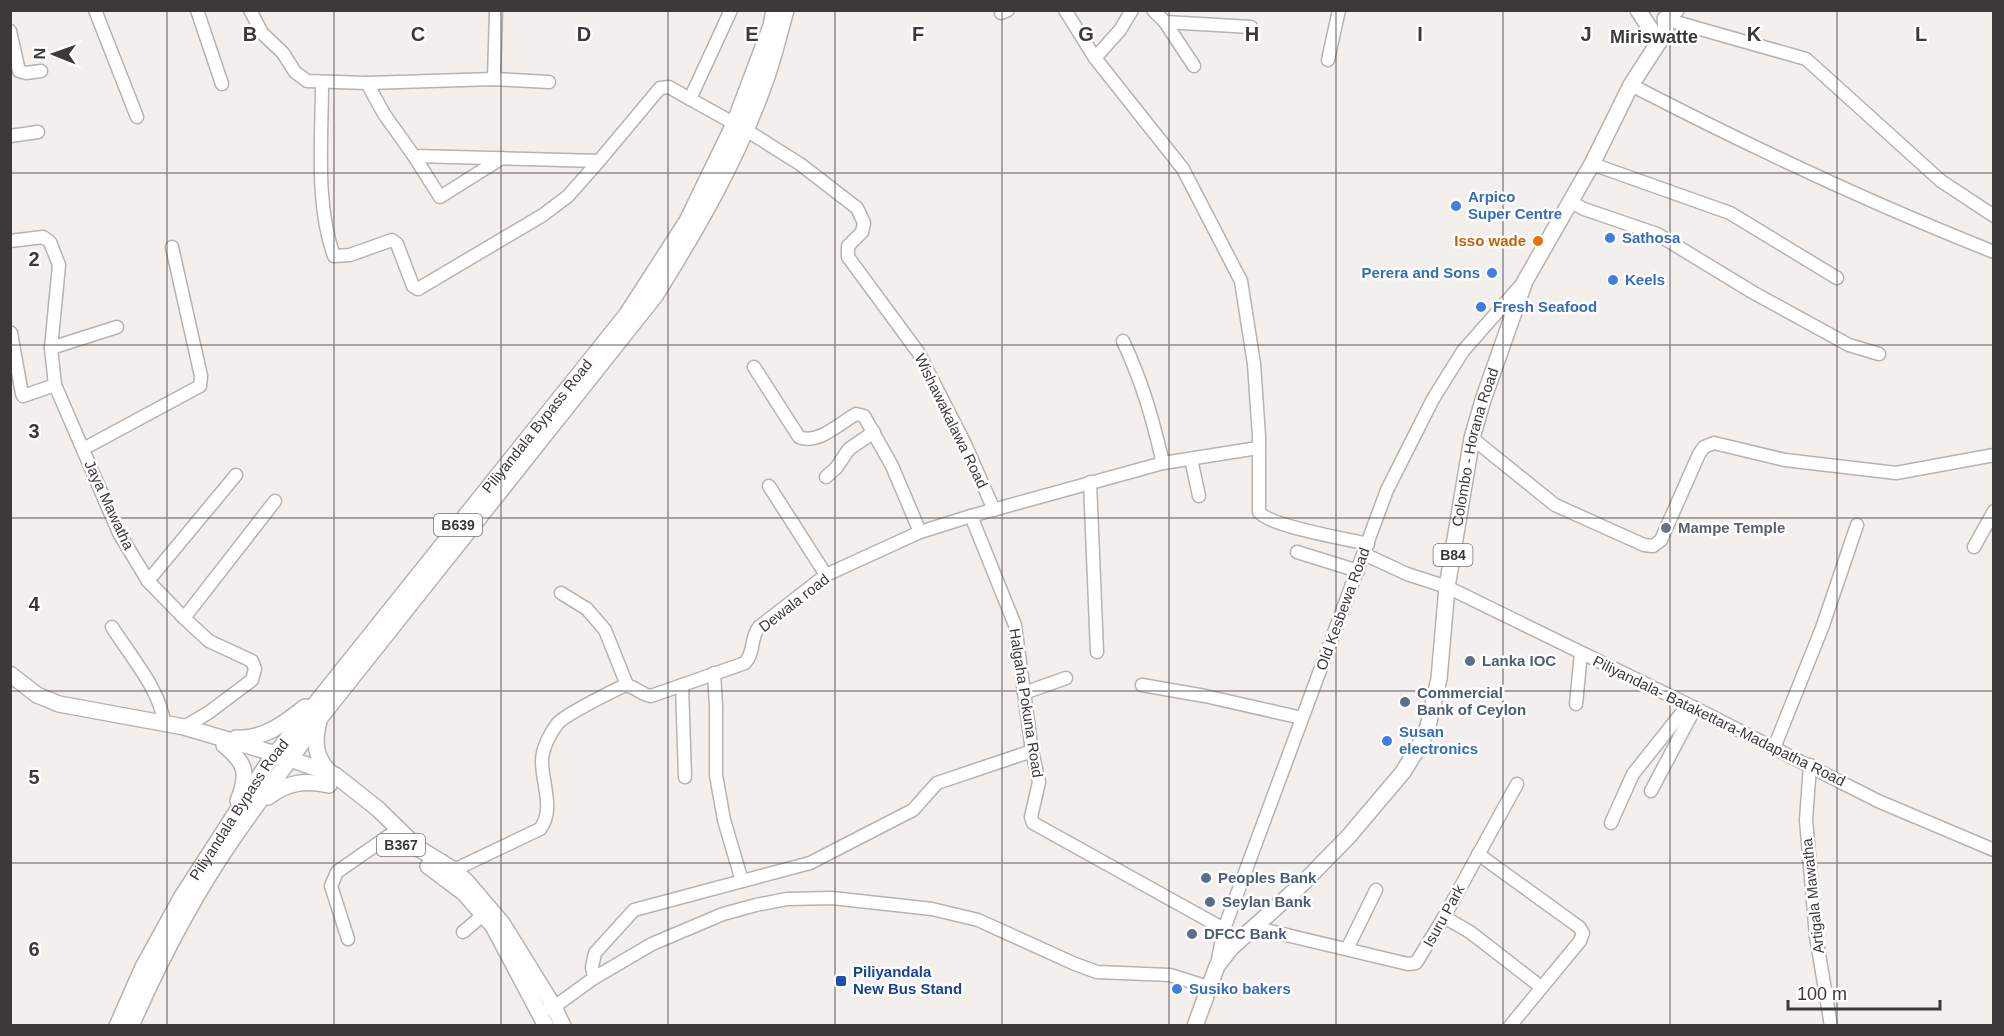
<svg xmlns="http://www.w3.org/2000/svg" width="2004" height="1036" font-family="Arial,sans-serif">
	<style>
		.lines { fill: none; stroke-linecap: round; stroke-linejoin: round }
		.minor-casing { stroke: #b6b3b1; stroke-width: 15 }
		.major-casing { stroke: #b6b3b1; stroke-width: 18 }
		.minor { stroke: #fff; stroke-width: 12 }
		.major { stroke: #fff; stroke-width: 15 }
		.grid { fill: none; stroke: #3b3939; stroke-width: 1.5; stroke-opacity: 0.55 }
		.shop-dot { fill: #3f7fe0; stroke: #fff; stroke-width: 2 }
		.food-dot { fill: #e8710a; stroke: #fff; stroke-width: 2 }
		.worship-dot { fill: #6b7280; stroke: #fff; stroke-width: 2 }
		.service-dot { fill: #5c6f8a; stroke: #fff; stroke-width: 2 }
		.transit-dot { fill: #1a4fb4; stroke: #fff; stroke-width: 2 }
		.labels { text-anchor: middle; stroke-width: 5; stroke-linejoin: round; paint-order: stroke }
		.shield { fill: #fff; stroke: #767474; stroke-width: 1.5 }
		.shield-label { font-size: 14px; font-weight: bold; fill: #3b3939 }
		.shop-label { font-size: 15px; font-weight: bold; fill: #366cbe; stroke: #fff; text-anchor: start }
		.food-label { font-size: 15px; font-weight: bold; fill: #c56008; stroke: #fff; text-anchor: end }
		.street-label { font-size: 15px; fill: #3b3939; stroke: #fff }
		.worship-label { font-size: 15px; font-weight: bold; fill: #5b616d; stroke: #fff; text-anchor: start }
		.service-label { font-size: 15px; font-weight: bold; fill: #4e5e75; stroke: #fff; text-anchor: start }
		.transit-label { font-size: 15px; font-weight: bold; fill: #164399; stroke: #fff; text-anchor: start }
		.quarter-label { font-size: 18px; font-weight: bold; fill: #3b3939; stroke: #fff }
		.grid-label { font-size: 20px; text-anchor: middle; font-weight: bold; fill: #3b3939; stroke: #fff; stroke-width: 5; stroke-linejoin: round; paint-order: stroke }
	</style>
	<rect width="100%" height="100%" fill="#f2efec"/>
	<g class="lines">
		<g class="minor-casing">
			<g id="minor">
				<polyline points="95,10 137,117"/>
				<polyline points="197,10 222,84"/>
				<polyline points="250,10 262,33 283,53 295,72 307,81 367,83 494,79 549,82"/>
				<polyline points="731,10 690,99 746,130 800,164 857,208 864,223 862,232 848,246 848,257 918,352 965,444 994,510"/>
				<path d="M1065 10 1095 58 1183 169 1241 281 1254 364 1259 436V512C1269 526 1347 539 1368 544"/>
				<polyline points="1153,10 1165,22 1251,27"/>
				<polyline points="1001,13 1008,10"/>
				<polyline points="1665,19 1806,59 1941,181 1994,216"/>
				<polyline points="1165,22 1194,66"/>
				<polyline points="10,31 19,71 26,73 41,71"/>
				<polyline points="1095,58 1120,30 1132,10"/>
				<polyline points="1328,60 1339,10"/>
				<polyline points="494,79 496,10"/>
				<path d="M322 83C322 138 315 204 334 256L350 255 392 240 397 244 413 286 418 289 543 215 568 196 599 161 660 88 669 87 690 99"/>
				<polyline points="367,83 384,114 414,156 599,161"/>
				<path d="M1631 85C1749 146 1870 203 1994 252"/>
				<polyline points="10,136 38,132"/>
				<polyline points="414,156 440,197 502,158"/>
				<polyline points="1592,164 1730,213 1837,278"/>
				<polyline points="1571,202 1584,209 1657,234 1754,293 1849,345 1879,354"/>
				<polyline points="10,241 43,237 50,242 59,265 51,348 55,385 119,533 148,581 184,618 209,641 252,661 255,669 252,680 208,713 184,727"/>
				<polyline points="11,333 22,394 23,396 55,385"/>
				<path d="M1123 341C1143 384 1152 417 1163 463"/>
				<polyline points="51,348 117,327"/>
				<path d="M754 367 799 437C818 445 840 423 856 414L864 416 892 466 920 532"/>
				<polyline points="1472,438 1555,505 1644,545 1653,546 1661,540 1699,454 1704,447 1714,443 1785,460 1896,473 1994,455"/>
				<polyline points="83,449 200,386 201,376 172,247"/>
				<polyline points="1191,459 1199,496"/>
				<polyline points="826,477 836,468 849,449 874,432"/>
				<polyline points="1090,482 1097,652"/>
				<polyline points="769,486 826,575"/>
				<polyline points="971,516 1015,625 1032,751 1039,782 1031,817 1033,823 1224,929"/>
				<polyline points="1974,547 1994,511"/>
				<polyline points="1297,552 1358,571"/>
				<polyline points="1364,554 1407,574 1447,587 1695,708 1878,801 1994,850"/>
				<polyline points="148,581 236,475"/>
				<polyline points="561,593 587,609 605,630 627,685"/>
				<polyline points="184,618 275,501"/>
				<path d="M112 627C129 654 161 691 164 723"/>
				<polyline points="714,673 716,706 716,775 724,820 742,881"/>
				<polyline points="682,685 685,777"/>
				<polyline points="1142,685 1205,696 1302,718"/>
				<polyline points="1024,693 1066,678"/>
				<polyline points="1576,704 1581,653"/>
				<polyline points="1774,748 1822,628 1857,525"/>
				<polyline points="1810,765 1806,820 1816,936 1831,1026"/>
				<polyline points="1651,791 1695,708"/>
				<polyline points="1611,823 1633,774 1688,705"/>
				<polyline points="1478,854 1579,927 1583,933 1580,941 1510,1026"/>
				<path d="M449 876 454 870 540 829C555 810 542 784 542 761 542 749 550 733 558 723 566 714 609 693 623 686 634 684 640 695 651 696L745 663C755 652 750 638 759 627L826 575 920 532 971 516 1163 463 1258 448"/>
				<polyline points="1444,917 1470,932 1541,987"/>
				<polyline points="1253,927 1408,964 1416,963 1444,917 1517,784"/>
				<polyline points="463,932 483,915"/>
				<polyline points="348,939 331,886 337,872 390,835"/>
				<polyline points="1347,949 1376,890"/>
				<polyline points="1217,965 1224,929 1387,490 1433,399 1463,351 1522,284"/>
				<polyline points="594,978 652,944 723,914 756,905 787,899 832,898 932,909 978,920 1075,964 1097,972 1170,975 1208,987"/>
				<polyline points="546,1010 554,1007 594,978 592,967 595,953 634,910 810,863 913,810 937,783 1032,751"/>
			</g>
		</g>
		<g class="major-casing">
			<g id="major">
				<polyline points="1638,10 1659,42"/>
				<polyline points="10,674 37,695 59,704 184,727 276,754 335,775 378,809 418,848 454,870 467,882 502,923 554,1007 563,1026"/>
				<path d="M319 721C314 741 314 758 331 773"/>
				<path d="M236 738C263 740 285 723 305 707"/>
				<path d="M224 745C246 763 249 773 238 801"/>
				<path d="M268 797C288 782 305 780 329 785"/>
				<polyline points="428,866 464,893 493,926 546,1026"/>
				<path id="s1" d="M117 1026 143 967 181 898 268 763 627 314 687 221 734 124 771 26 774 10"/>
				<path d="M131 1026C160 960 193 896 234 837 262 797 291 758 320 718L655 296C697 229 737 160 764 85 773 61 779 35 786 10"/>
				<path id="s2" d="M1195 1026 1217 966 1231 948 1303 883 1349 836 1403 772 1421 743 1428 726 1439 679 1447 587 1472 438 1483 400 1525 281 1592 164 1631 85 1666 31 1665 19 1676 10"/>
			</g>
		</g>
		<use href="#minor" class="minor"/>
		<use href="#major" class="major"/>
	</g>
	<path class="grid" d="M167 10V1026M334 10V1026M501 10V1026M668 10V1026M835 10V1026M1002 10V1026M1169 10V1026M1336 10V1026M1503 10V1026M1670 10V1026M1837 10V1026M10 173H1994M10 345H1994M10 518H1994M10 691H1994M10 863H1994"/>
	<g class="shop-dot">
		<circle cx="1456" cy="206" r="6"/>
		<circle cx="1610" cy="238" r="6"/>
		<circle cx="1492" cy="273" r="6"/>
		<circle cx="1613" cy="280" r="6"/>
		<circle cx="1481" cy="307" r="6"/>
		<circle cx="1387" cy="741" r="6"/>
		<circle cx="1177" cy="989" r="6"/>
	</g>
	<circle class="food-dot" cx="1538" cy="241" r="6"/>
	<circle class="worship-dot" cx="1666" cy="528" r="6"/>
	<g class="service-dot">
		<circle cx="1470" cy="661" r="6"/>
		<circle cx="1405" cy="702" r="6"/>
		<circle cx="1206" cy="878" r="6"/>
		<circle cx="1210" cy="902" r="6"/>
		<circle cx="1192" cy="934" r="6"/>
	</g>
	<rect class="transit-dot" x="835" y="975" width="12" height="12" rx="3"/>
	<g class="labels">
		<g class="shield">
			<rect x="434" y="514" width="48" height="22" rx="4.5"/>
			<rect x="1433.5" y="544" width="39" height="22" rx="4.5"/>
			<rect x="377" y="834" width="48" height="22" rx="4.5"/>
		</g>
		<g class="shield-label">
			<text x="458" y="530">B639</text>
			<text x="1453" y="560">B84</text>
			<text x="401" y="850">B367</text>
		</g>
		<g class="shop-label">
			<text x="1468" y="202">Arpico<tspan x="1468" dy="17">Super Centre</tspan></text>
			<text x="1622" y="243">Sathosa</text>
			<text x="1480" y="278" text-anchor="end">Perera and Sons</text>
			<text x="1625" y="285">Keels</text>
			<text x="1493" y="312">Fresh Seafood</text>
			<text x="1399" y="737">Susan<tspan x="1399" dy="17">electronics</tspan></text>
			<text x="1189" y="994">Susiko bakers</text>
		</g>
		<g class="food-label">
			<text x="1526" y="246">Isso wade</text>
		</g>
		<g class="street-label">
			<text transform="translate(951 421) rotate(64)" y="5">Wishawakalawa Road</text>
			<text dy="5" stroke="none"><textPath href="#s1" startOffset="735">Piliyandala Bypass Road</textPath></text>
			<text dy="5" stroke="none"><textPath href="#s2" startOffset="669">Colombo - Horana Road</textPath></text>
			<text transform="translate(109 505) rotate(65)" y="5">Jaya Mawatha</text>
			<text transform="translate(794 603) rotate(-38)" y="5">Dewala road</text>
			<text transform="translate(1343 609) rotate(-70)" y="5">Old Kesbewa Road</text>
			<text transform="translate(1026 703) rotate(81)" y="5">Halgaha Pokuna Road</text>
			<text transform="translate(1719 721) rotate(26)" y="5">Piliyandala- Batakettara-Madapatha Road</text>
			<text dy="5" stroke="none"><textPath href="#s1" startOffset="249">Piliyandala Bypass Road</textPath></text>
			<text transform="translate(1813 896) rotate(-96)" y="5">Artigala Mawatha</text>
			<text transform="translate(1444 916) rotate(-61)" y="5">Isuru Park</text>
		</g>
		<g class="worship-label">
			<text x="1678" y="533">Mampe Temple</text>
		</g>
		<g class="service-label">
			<text x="1482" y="666">Lanka IOC</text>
			<text x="1417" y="698">Commercial<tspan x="1417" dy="17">Bank of Ceylon</tspan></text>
			<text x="1218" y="883">Peoples Bank</text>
			<text x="1222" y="907">Seylan Bank</text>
			<text x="1204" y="939">DFCC Bank</text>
		</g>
		<g class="transit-label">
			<text x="853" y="977">Piliyandala<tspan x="853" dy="17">New Bus Stand</tspan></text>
		</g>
		<g class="quarter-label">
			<text x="1654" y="43">Miriswatte</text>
		</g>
	</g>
	<g class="grid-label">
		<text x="250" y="41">B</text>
		<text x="418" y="41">C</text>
		<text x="584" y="41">D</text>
		<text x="752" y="41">E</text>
		<text x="918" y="41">F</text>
		<text x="1086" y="41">G</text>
		<text x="1252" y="41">H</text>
		<text x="1420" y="41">I</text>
		<text x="1586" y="41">J</text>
		<text x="1754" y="41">K</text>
		<text x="1921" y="41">L</text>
		<text x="34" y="266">2</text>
		<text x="34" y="438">3</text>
		<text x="34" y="611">4</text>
		<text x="34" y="784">5</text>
		<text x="34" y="956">6</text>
	</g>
	<rect width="2004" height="1036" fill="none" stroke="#3b3939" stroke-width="24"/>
	<g transform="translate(54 54) rotate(271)" stroke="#ffffff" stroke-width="4.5" paint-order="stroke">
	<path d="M0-4.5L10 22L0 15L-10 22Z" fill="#3b3939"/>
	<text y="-9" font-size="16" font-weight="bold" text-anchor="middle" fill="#3b3939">N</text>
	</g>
	<path d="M1788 1000v9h152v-9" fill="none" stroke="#3b3939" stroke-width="3"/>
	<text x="1797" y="1000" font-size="18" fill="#3b3939" stroke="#ffffff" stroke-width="4.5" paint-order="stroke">100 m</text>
</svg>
